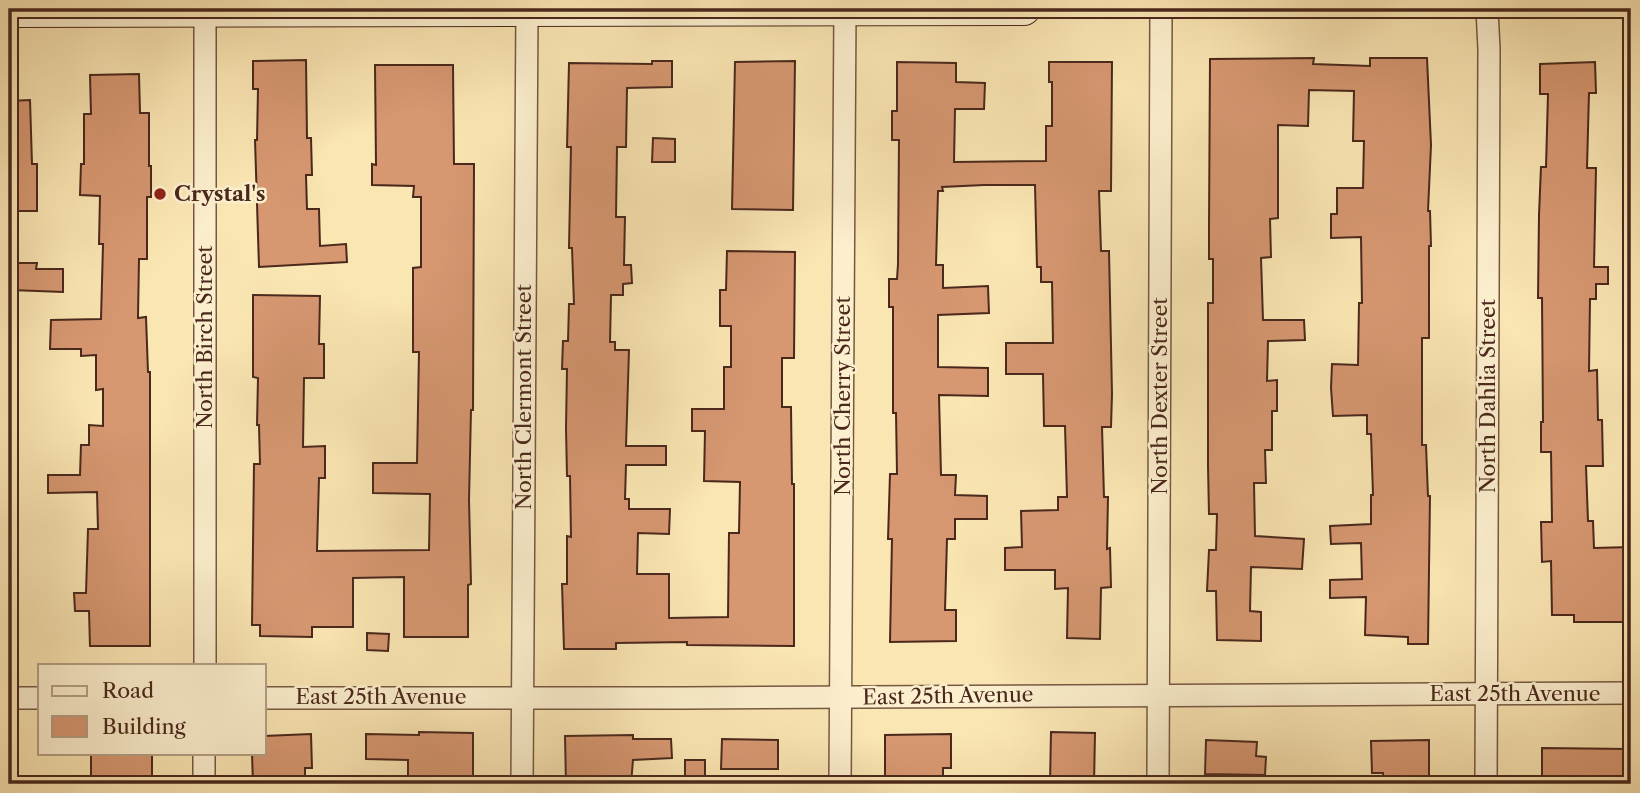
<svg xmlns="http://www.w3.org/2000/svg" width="1640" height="793" font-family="'Libre Caslon Text',serif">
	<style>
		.building { fill: #d69771; stroke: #4a281c; stroke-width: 2 }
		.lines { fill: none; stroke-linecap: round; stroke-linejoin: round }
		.street-casing { stroke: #765842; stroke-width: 24 }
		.secondary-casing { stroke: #4a281c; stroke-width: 34 }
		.street { stroke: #fcefce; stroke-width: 21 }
		.secondary { stroke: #fcefce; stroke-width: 32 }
		.poi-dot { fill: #8f2418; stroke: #fcefce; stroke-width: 2.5 }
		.labels { text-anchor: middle; stroke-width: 5; stroke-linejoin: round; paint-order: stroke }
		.poi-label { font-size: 21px; font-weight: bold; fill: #4a281c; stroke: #fcefce; text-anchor: start }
		.street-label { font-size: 21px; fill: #4a281c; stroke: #fcefce }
	</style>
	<rect width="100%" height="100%" fill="#fae6b3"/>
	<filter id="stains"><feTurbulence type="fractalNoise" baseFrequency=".00286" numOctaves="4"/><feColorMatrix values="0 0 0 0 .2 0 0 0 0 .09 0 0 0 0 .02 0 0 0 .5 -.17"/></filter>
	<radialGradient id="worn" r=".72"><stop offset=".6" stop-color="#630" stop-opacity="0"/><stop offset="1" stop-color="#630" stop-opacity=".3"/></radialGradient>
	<g class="building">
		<polygon points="1314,58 1313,64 1370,66 1370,58 1427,58 1431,145 1428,211 1430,211 1431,246 1429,246 1429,338 1422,338 1422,445 1426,445 1428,496 1430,496 1428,644 1408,644 1408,637 1365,635 1366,597 1330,598 1330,580 1362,579 1361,543 1331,544 1330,526 1371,524 1371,495 1373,495 1371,434 1367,434 1367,415 1333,416 1331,388 1332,364 1358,365 1359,303 1362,303 1361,237 1331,238 1331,214 1337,214 1337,188 1363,188 1364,141 1353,141 1354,91 1309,90 1308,126 1278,125 1278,218 1270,219 1271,257 1261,258 1263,320 1304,320 1305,340 1268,341 1267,381 1277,380 1277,411 1272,411 1272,450 1265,450 1266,483 1254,483 1255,536 1304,539 1302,569 1251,567 1250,611 1261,612 1261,641 1217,640 1216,591 1207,591 1209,550 1216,550 1217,514 1209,514 1208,466 1208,303 1213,303 1213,259 1209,259 1209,226 1210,59"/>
		<polygon points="306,60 307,138 311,138 312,175 306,175 307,209 319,209 320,246 346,244 347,262 259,267 255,140 257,140 258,89 253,89 253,61"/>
		<polygon points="652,61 672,61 672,87 627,88 626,147 617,147 616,217 625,217 624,265 631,265 632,283 623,284 623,295 611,295 610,342 615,342 615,350 629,350 626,446 666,446 666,465 626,465 625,499 629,499 629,509 670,509 669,534 638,533 637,574 669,574 669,618 728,617 729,533 739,533 740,482 704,481 705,431 692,431 692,409 724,409 724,367 731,367 731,326 720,326 720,290 726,290 727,251 795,252 794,358 782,358 782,407 791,407 792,484 794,484 794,646 687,645 687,642 616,643 616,649 564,649 562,584 567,584 567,536 571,537 570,476 567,476 566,428 567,369 562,369 563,341 568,341 569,304 574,304 572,248 569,248 571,147 567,147 569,63 652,64"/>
		<polygon points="795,61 793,210 732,209 735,62"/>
		<polygon points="897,62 956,63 956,82 985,83 984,109 955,109 954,162 1046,161 1046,126 1052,126 1052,82 1049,82 1049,62 1112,62 1111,191 1099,191 1101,251 1109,251 1112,394 1111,427 1102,427 1104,497 1108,497 1107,549 1110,548 1111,587 1101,588 1100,639 1067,638 1068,588 1055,589 1055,570 1005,570 1005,548 1022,547 1021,511 1058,510 1058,497 1067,497 1065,426 1044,426 1043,374 1006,374 1006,343 1053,343 1052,282 1041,282 1041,267 1037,267 1035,185 984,185 942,187 943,191 938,191 936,265 943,265 943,288 988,286 989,313 938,315 938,367 988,368 988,396 939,395 941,475 956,475 955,495 987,496 987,519 955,519 955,539 947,539 945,610 956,610 956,641 890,642 892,539 888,539 890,474 897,474 896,413 893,413 893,307 889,307 889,279 897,279 898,264 899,140 892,140 892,111 897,111"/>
		<polygon points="1595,62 1596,93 1589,93 1587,168 1596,168 1594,267 1608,267 1608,284 1596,284 1596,299 1590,299 1589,371 1597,370 1598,420 1602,420 1603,466 1586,466 1588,521 1593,521 1594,548 1631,547 1631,622 1574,622 1574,615 1552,615 1551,561 1542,562 1541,522 1552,522 1551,452 1541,452 1541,422 1543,422 1542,298 1538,298 1539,215 1541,167 1546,167 1548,94 1540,94 1540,64"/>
		<polygon points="375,65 453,65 454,164 474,164 473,410 471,410 469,500 471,584 468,585 468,637 404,637 404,577 353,578 353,627 312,627 312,637 260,636 260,625 252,625 254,464 260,464 259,425 257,425 258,378 253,377 253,295 320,296 319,344 324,344 324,378 304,378 303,447 325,446 325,478 319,478 317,551 429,550 430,494 373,493 373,463 417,463 419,352 413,352 413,268 421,267 421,197 413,197 414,186 372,185 372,164 376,165"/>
		<polygon points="139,74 140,113 149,113 149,166 151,166 151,197 147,197 147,259 139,259 138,318 146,317 148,372 150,372 150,646 90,646 89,611 75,611 74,593 86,593 88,529 98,529 97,492 48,493 48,475 80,475 81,445 89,445 89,425 103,426 103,389 96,390 96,355 81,356 81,349 50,349 51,320 101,319 103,244 99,244 100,196 80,195 81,164 84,164 84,114 91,114 90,75"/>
		<polygon points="30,100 32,164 37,164 37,211 13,211 13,170 9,170 9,101"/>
		<polygon points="653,138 675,139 675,162 652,162"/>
		<polygon points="12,263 37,263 36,269 63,269 63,292 11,290"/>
		<polygon points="367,633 389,634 388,651 367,650"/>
		<polygon points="419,732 473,733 473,784 408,784 408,760 366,759 366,734 419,735"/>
		<polygon points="1051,732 1095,733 1094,784 1050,784"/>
		<polygon points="311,734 312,768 305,768 305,784 253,784 252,753 264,753 264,736"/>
		<polygon points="951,734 951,768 943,768 943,784 885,784 885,735"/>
		<polygon points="633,735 633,739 671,739 672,758 633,760 631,784 566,784 565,736"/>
		<polygon points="722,739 778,740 778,769 721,769"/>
		<polygon points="1206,740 1257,742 1256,756 1266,757 1265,775 1205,774"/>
		<polygon points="1429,740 1429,784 1383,784 1383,773 1372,773 1371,741"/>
		<polygon points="1542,748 1628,749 1628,779 1542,778"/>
		<rect x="91" y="753" width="61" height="31"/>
		<rect x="685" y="760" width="20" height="24"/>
	</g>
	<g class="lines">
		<g class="street-casing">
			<g id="street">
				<polyline points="205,665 205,9"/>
				<polyline points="9,698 40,698"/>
				<polyline points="264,698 684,698 1631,693"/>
				<polyline points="204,784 204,753"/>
				<polyline points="522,784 527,9"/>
				<polyline points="840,784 845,9"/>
				<polyline points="1158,784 1161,9"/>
				<polyline points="1486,784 1489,49 1487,9"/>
			</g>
		</g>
		<g class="secondary-casing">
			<polyline id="secondary" points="9,11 1024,9"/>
		</g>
		<use href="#street" class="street"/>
		<use href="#secondary" class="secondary"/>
	</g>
	<circle class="poi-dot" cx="160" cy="194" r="7"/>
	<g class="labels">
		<g class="poi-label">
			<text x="174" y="201">Crystal's</text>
		</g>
		<g class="street-label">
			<text transform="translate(205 337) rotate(-90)" y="7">North Birch Street</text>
			<text transform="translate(843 396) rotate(-90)" y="7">North Cherry Street</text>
			<text transform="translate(1160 396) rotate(-90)" y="7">North Dexter Street</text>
			<text transform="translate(1488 396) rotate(-90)" y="7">North Dahlia Street</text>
			<text transform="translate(524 397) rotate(-90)" y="7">North Clermont Street</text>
			<text x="1515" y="701">East 25th Avenue</text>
			<text transform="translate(948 696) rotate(-1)" y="7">East 25th Avenue</text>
			<text x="381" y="704">East 25th Avenue</text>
		</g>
	</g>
	<rect width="1640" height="793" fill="none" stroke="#fae6b3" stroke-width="35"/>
	<rect x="10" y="10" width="1619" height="772" fill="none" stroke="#4a281c" stroke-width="3.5"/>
	<rect x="18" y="18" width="1605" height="758" fill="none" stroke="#4a281c" stroke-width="2"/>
	<rect x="38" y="664" width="228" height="91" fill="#fcefce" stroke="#b59f87" stroke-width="2"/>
	<rect x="52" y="686" width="35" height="10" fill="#fcefce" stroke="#b59f87" stroke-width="2"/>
	<text x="102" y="698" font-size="21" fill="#4a281c">Road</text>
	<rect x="52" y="716" width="35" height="21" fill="#d69771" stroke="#b59f87" stroke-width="2"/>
	<text x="102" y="734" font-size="21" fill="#4a281c">Building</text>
	<rect width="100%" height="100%" filter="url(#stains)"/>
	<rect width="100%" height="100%" fill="url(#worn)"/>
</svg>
